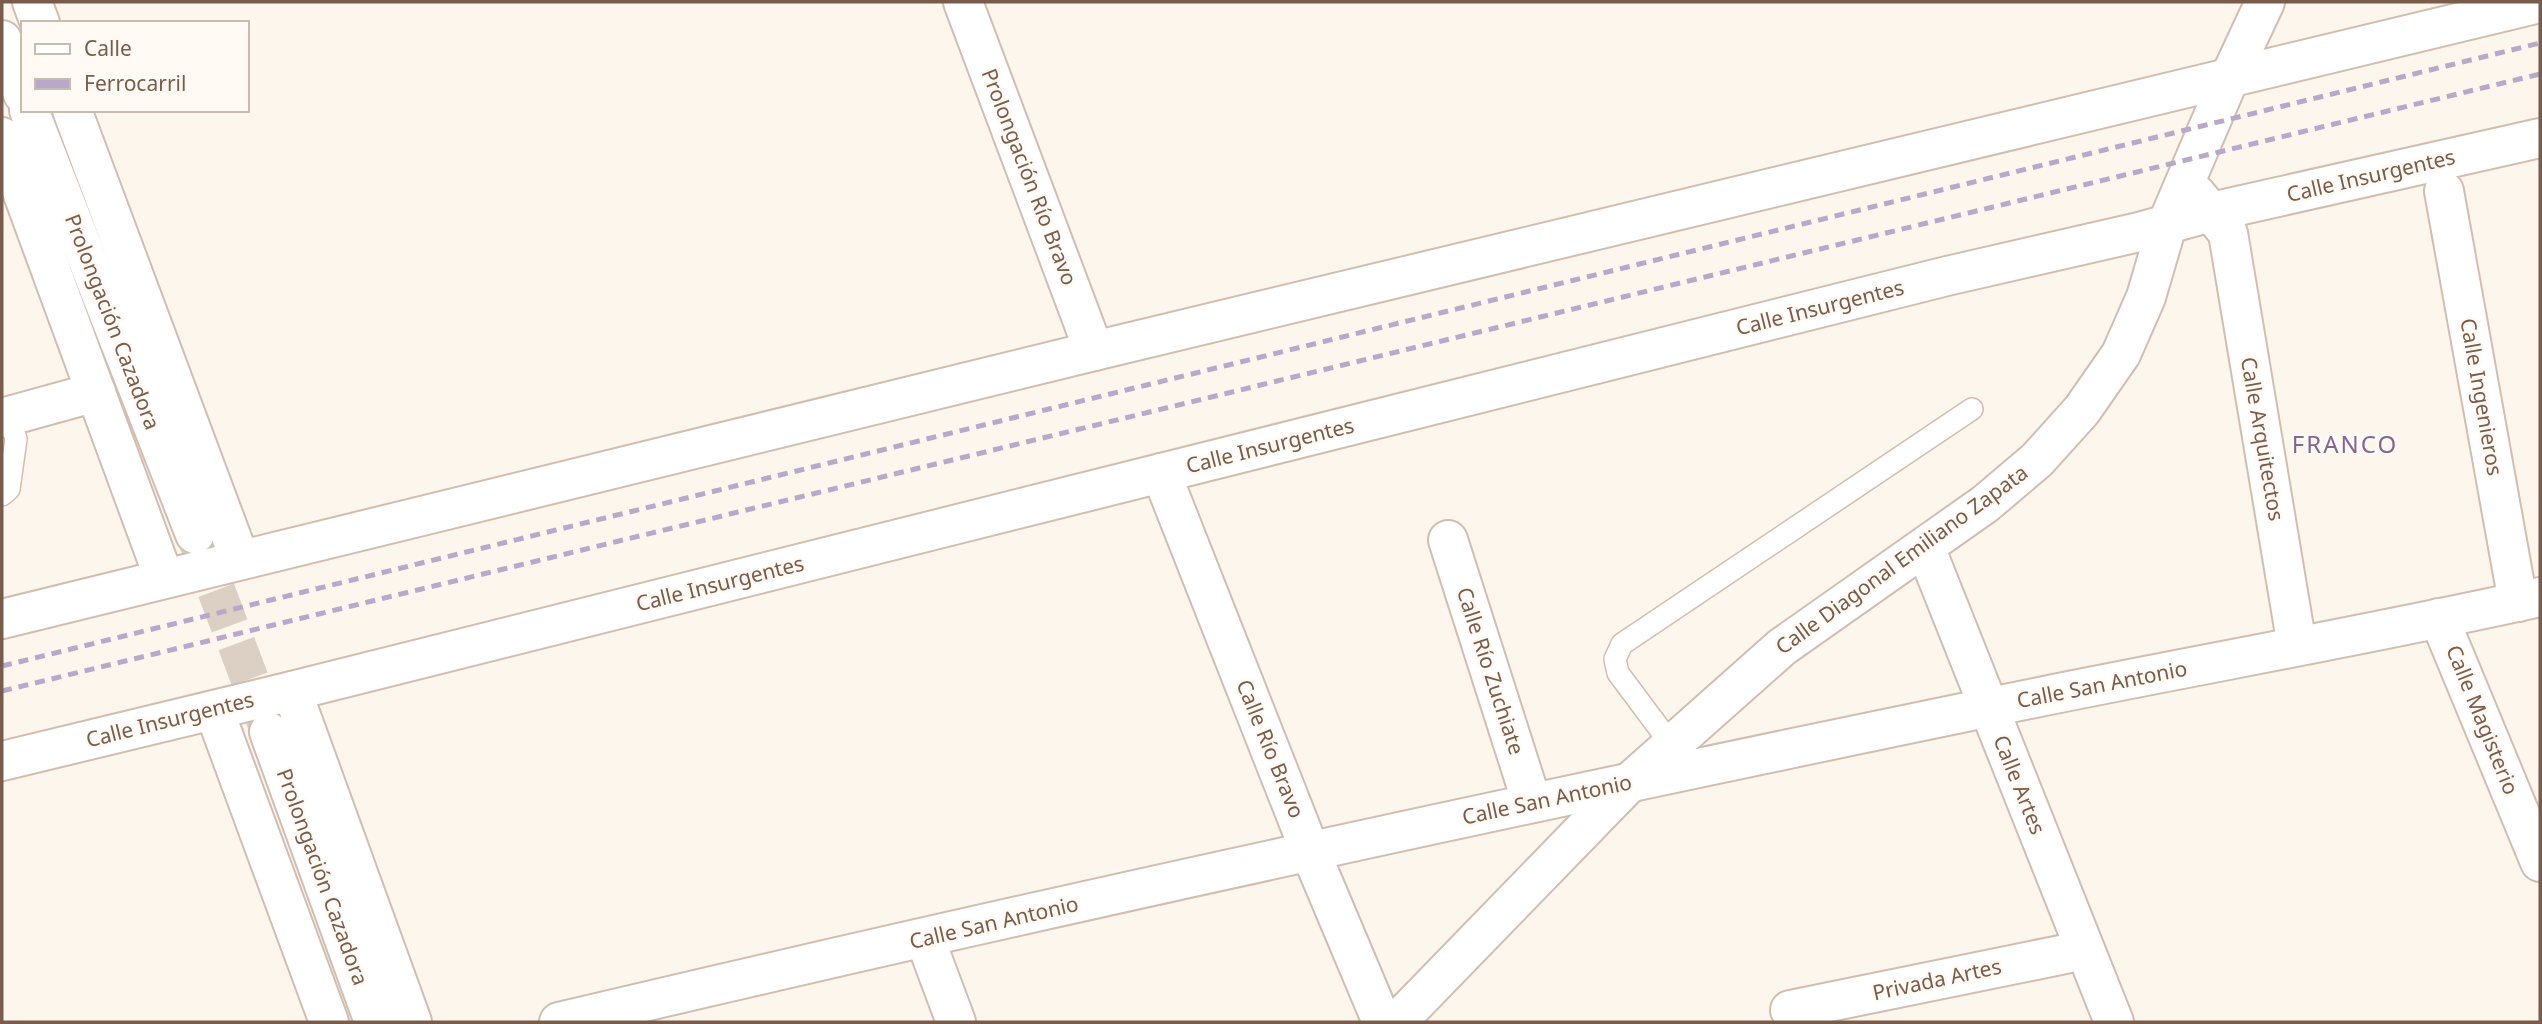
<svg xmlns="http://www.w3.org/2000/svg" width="2542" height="1024" font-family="'Noto Sans',sans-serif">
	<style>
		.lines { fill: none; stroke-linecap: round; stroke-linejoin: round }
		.tertiary-tunnel { stroke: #dcd0c4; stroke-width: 38; stroke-dasharray: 38 19; stroke-linecap: butt }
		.service-casing { stroke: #d1beb0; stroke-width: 24 }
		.minor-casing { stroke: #d1beb0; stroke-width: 42 }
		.tertiary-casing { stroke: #d1beb0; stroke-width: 42 }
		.service { stroke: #fff; stroke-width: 21 }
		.minor { stroke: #fff; stroke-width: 38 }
		.tertiary { stroke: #fff; stroke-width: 38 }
		.rail { stroke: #b9a8c9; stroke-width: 5; stroke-dasharray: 10 7; stroke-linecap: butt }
		.labels { text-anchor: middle; stroke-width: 5; stroke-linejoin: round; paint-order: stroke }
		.street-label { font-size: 21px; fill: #7a5c4d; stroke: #fffaf3 }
		.quarter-label { font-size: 24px; letter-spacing: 2px; fill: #846695; stroke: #fffaf3 }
	</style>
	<rect width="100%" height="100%" fill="#fdf6ec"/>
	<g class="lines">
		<polyline class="tertiary-tunnel" points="196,537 269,730"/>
		<g class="service-casing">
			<g id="service">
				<polyline points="2,495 9,489 16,439 9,416"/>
				<polyline points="1671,744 1618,673 1615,659 1622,644 1972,409"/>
			</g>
		</g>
		<g class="minor-casing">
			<g id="minor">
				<polyline points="32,2 40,23"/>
				<polyline points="963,2 1094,351"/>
				<polyline points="72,110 240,560"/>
				<polyline points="2,137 164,578"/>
				<polyline points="2444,191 2518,602"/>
				<polyline points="2196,194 2228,233 2297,646"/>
				<polyline points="2,418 96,392"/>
				<polyline points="1161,473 1310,851 1382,1022"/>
				<polyline points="1448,540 1532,803"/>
				<polyline points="1925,547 2114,1022"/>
				<polyline points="2439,618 2540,862"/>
				<polyline points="2,619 1094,351 2540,3"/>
				<polyline points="292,691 412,1022"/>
				<polyline points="214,710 329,1022"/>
				<polyline points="2,761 292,691 1947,276 2139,232 2211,212 2540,138"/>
				<polyline points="925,939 956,1022"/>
				<polyline points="1790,1010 2085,950"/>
				<path d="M559 1022C1031 910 1506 807 1981 709 2167 670 2355 638 2540 597"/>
				<polyline points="1397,1022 1630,782 1782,647 1985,504 2037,460 2082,410 2121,354 2146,297 2168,222 2229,79 2265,2"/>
			</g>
		</g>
		<g class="tertiary-casing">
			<g id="tertiary">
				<polyline points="2,40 23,94"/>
				<polyline points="29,110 195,534"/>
				<polyline points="269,732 374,1022"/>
			</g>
		</g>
		<use href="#service" class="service"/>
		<use href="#minor" class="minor"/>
		<use href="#tertiary" class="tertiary"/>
		<g class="rail">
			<polyline points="2,666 2540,43"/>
			<polyline points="2,691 2540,74"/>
		</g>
	</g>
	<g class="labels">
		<g class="street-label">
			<text transform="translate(2371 176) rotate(-13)" y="7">Calle Insurgentes</text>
			<text transform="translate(1029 177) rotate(69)" y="7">Prolongación Río Bravo</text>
			<text transform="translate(1820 308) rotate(-14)" y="7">Calle Insurgentes</text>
			<text transform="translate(112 322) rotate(69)" y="7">Prolongación Cazadora</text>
			<text transform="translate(2481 397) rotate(80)" y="7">Calle Ingenieros</text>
			<text transform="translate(2262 439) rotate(80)" y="7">Calle Arquitectos</text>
			<text transform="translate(1270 446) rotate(-14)" y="7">Calle Insurgentes</text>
			<text transform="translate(1902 560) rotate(-36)" y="7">Calle Diagonal Emiliano Zapata</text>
			<text transform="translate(720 584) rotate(-14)" y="7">Calle Insurgentes</text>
			<text transform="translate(1490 671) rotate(72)" y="7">Calle Río Zuchiate</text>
			<text transform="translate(2102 685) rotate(-11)" y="7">Calle San Antonio</text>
			<text transform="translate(170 720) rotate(-14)" y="7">Calle Insurgentes</text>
			<text transform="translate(2482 720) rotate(68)" y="7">Calle Magisterio</text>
			<text transform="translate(1270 749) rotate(68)" y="7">Calle Río Bravo</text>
			<text transform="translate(2019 785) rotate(68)" y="7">Calle Artes</text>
			<text transform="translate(1547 800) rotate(-12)" y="7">Calle San Antonio</text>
			<text transform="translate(322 877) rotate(70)" y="7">Prolongación Cazadora</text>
			<text transform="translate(994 923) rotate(-13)" y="7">Calle San Antonio</text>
			<text transform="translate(1937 980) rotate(-12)" y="7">Privada Artes</text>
		</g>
		<g class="quarter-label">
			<text x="2345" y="453">FRANCO</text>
		</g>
	</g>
	<rect width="2542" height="1024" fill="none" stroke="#7a5c4d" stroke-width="7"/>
	<rect x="21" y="21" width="228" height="91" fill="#fffaf3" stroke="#cabbb1" stroke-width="2"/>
	<rect x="35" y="44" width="35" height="10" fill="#ffffff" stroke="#cabbb1" stroke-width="2"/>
	<text x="84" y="56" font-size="21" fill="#7a5c4d">Calle</text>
	<rect x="35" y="79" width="35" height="10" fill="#b9a8c9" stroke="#cabbb1" stroke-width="2"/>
	<text x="84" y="91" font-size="21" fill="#7a5c4d">Ferrocarril</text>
</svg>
